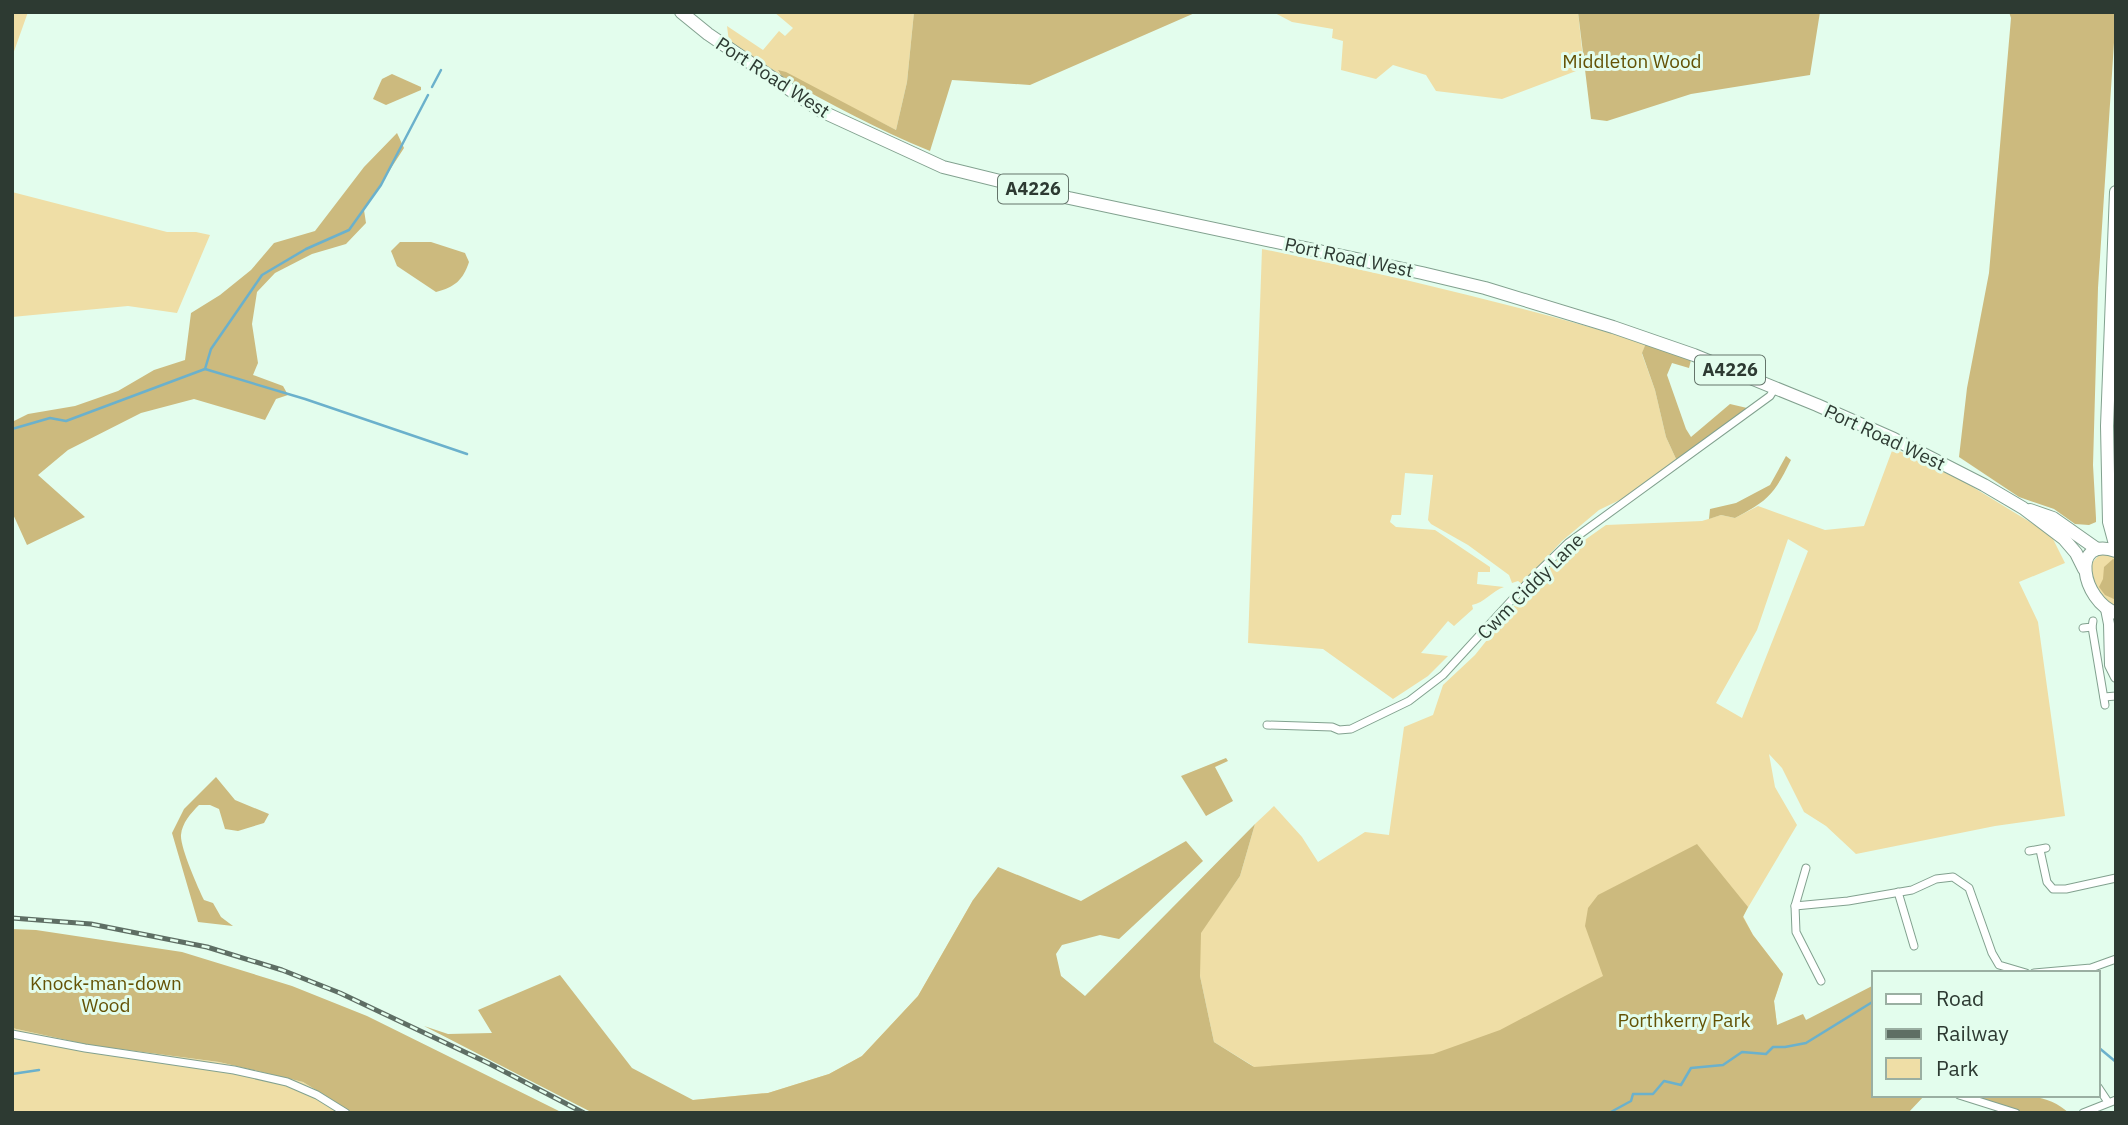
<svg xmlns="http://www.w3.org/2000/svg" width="2128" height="1125" font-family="'IBM Plex Sans',sans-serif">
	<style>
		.green { fill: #efdea6; fill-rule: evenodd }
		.forest { fill: #ccba7e }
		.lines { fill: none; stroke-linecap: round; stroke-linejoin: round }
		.stream { stroke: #6bb1cc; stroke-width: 2.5 }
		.minor-casing { stroke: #82a18f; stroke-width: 9 }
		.secondary-casing { stroke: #82a18f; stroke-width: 12 }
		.primary-casing { stroke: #82a18f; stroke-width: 14 }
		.minor { stroke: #fff; stroke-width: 7 }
		.secondary { stroke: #fff; stroke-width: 10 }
		.primary { stroke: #fff; stroke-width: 12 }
		.rail-casing { stroke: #5e6e64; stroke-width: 5 }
		.rail { stroke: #e3fded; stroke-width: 2.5; stroke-dasharray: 8; stroke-linecap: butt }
		.labels { text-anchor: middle; stroke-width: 6; stroke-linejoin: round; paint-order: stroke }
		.shield { fill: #e3fded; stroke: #64746a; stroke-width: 2 }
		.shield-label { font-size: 18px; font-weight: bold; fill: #2d3a32 }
		.park-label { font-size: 19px; fill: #645205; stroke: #e3fded }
		.street-label { font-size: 19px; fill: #2d3a32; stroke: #e3fded }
	</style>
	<rect width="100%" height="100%" fill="#e3fded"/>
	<g class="green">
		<polygon points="12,12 28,12 12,57"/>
		<polygon points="774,12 914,12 907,82 896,130 778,71 782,77 729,42 727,26 763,50 779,31 785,36 793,28"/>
		<polygon points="1273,12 1578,12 1584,68 1502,99 1436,91 1426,75 1393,65 1376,79 1341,70 1343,41 1332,38 1333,29 1292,22"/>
		<polygon points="12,192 167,232 196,232 210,235 177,313 128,306 12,317"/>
		<path d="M1262 249C1392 275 1519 306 1646 343L1642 354 1655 390 1666 437 1677 461 1630 495 1599 510 1562 541 1522 584 1518 581 1512 583 1509 575 1468 545 1431 524 1428 520 1433 475 1405 473 1401 515H1392L1390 522 1396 527 1435 530 1490 567V572H1478L1477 584 1504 587C1492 591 1484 603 1472 605L1473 609 1454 626 1448 621 1421 653 1448 656 1428 676 1393 699 1323 649 1248 643Z"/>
		<path d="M1893 448 1963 481 2051 535 2065 563 2019 582 2038 622 2065 816 1995 826 1856 854 1826 826 1804 812 1782 768 1769 754 1775 787 1797 825 1743 916 1753 935 1783 974 1774 1001 1777 1025 1874 1095 1908 1113H631L693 1100 768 1093 829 1074 862 1056 918 996 973 900 1085 997 1253 1066 1214 1042 1200 976V933L1240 876 1255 824 1274 806 1302 837 1318 862 1365 832 1389 835 1404 727 1433 715 1443 685 1475 655 1526 591 1562 556 1606 525 1702 521 1721 515 1735 518 1758 506 1825 530 1864 526ZM1788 539 1808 551 1742 718 1716 703 1757 630Z"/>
		<path d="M2100 554 2116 556V608C2099 599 2094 583 2090 565Z"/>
		<polygon points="12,1028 89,1045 219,1062 303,1082 353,1113 12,1113"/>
	</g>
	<g class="forest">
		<path d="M914 12H1197L1030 85 952 80 930 151C879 130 830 104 782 77L778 70 786 72 896 130 907 82Z"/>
		<polygon points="1578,12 1820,12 1810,75 1691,94 1607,121 1591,119"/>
		<polygon points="2009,12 2116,12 2098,288 2093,465 2096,518 2096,522 2089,525 2075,524 2054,509 2019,497 1959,457 1967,388 1989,273 2011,18"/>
		<polygon points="392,74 421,87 421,90 386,105 373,99 382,79"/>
		<polygon points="397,133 404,148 364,210 366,223 346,244 312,254 275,273 257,292 252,324 258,363 253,375 283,386 288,395 276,399 265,420 194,399 141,413 68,450 38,475 85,517 27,545 12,512 12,422 28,414 75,406 118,391 154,370 185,360 191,313 220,295 251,270 274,243 315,231 364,167"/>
		<path d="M400 242H431L465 253 469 262C463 280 455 287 436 292L397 266 391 251Z"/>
		<polygon points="1646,343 1691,360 1689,368 1672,363 1667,375 1686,429 1691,437 1730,404 1747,408 1677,461 1666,437 1655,390 1642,353"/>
		<path d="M1786 456 1791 460C1774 494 1769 500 1735 518L1721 515 1709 519 1710 509 1736 503 1770 485Z"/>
		<polygon points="2113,559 2116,560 2116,600 2105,595 2099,587 2103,579 2104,567"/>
		<polygon points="1226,758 1228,761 1215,767 1233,801 1206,816 1181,776"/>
		<path d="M216 777 235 800 269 814 264 823 238 831 225 829 219 809 210 805H199C191 813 182 823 181 835 180 847 198 888 204 900L213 903 221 917 233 926 198 922 172 833 184 809Z"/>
		<polygon points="1255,824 1240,876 1201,933 1200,976 1214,1042 1254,1067 1433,1054 1500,1030 1603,976 1585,926 1588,908 1598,895 1697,844 1748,907 1743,917 1753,935 1783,974 1774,1001 1777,1025 1803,1014 1806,1020 1874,985 1874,1095 1925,1095 1908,1113 593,1113 424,1026 448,1034 492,1033 478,1010 560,975 632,1068 693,1100 768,1093 829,1074 862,1056 918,996 973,900 998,867 1081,901 1186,841 1203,861 1119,939 1100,935 1062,945 1056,954 1061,976 1085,996"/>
		<polygon points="12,929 36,930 182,952 292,986 367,1016 563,1113 353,1113 303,1082 219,1062 89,1045 12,1028"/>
		<path d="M1971 1095C2003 1095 2044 1089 2069 1113H2022Z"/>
	</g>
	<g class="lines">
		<g class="stream">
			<polyline points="432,87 441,70"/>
			<polyline points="205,369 305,399 467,454"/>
			<polyline points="12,429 50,418 66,421 205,369 211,349 262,275 306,249 349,230 381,185 428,95"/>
			<polyline points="2098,1047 2116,1062"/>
			<polyline points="12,1074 39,1070"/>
			<polyline points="1609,1113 1631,1101 1633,1094 1653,1094 1664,1081 1681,1085 1691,1068 1723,1065 1742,1052 1766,1054 1773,1047 1785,1047 1806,1043 1874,1001"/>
		</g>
		<g class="minor-casing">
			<g id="minor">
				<polyline points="2092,627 2105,705"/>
				<polyline points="2083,628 2092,627 2093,621"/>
				<polyline points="2104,697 2116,696"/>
				<polyline points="1267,725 1332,727 1339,730 1351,729 1409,701 1443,675 1532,578 1568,543 1770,396 1775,388"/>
				<polyline points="2040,850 2047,882 2053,889 2066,889 2116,878"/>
				<polyline points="2029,851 2046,848"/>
				<polyline points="1806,868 1795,906 1796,932 1821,981"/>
				<polyline points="1898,892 1914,946"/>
				<polyline points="1795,906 1848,901 1912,890 1936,879 1953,877 1969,888 1992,953 1999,965 2026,973"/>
				<polyline points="2034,973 2091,968 2116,959"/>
				<polyline points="12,1034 85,1048 234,1070 287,1082 317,1095 346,1113"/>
				<polyline points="2098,1087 2108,1102"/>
				<polyline points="1959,1095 2016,1113"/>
				<polyline points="2083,1113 2116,1100"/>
			</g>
		</g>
		<g class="secondary-casing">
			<polyline id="secondary" points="2106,609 2109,624 2110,665 2116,677"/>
		</g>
		<g class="primary-casing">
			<g id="primary">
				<polyline points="681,12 708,34 821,111 943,167 1069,198 1422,273 1485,288 1613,327 1694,355 1817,405 1894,439 1984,485 2023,508 2064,539 2076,553 2084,569"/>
				<polyline points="2116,192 2107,426 2109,522 2116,548"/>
				<polyline points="2030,510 2053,518 2097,549"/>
				<path d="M2116 551C2069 535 2082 601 2116 613"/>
			</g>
		</g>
		<use href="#minor" class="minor"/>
		<use href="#secondary" class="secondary"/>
		<use href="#primary" class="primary"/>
		<g class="rail-casing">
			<polyline id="rail" points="12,918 91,924 207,947 282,970 340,993 488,1063 584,1113"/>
		</g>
		<use href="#rail" class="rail"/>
	</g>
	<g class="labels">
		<g class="shield">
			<rect x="998" y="174.5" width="70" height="29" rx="5"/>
			<rect x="1695" y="355.5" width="70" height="29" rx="5"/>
		</g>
		<g class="shield-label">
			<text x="1033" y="195">A4226</text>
			<text x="1730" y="376">A4226</text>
		</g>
		<g class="park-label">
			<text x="1632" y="68">Middleton Wood</text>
			<text x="106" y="990">Knock-man-down<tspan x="106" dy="22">Wood</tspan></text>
			<text x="1684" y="1027">Porthkerry Park</text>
		</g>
		<g class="street-label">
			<text transform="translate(773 77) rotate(33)" y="7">Port Road West</text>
			<text transform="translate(1349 257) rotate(12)" y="7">Port Road West</text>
			<text transform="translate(1885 437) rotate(25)" y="7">Port Road West</text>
			<text transform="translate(1530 586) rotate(-45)" y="7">Cwm Ciddy Lane</text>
		</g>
	</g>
	<rect width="2128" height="1125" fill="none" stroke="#2d3a32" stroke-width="28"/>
	<rect x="1872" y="971" width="228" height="126" fill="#e3fded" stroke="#9aafa2" stroke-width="2"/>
	<rect x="1886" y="994" width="35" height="10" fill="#ffffff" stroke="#9aafa2" stroke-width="2"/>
	<text x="1936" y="1006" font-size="21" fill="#2d3a32">Road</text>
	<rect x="1886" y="1029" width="35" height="10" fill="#5e6e64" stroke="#9aafa2" stroke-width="2"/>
	<text x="1936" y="1041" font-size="21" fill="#2d3a32">Railway</text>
	<rect x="1886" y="1058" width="35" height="21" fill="#efdea6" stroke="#9aafa2" stroke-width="2"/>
	<text x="1936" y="1076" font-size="21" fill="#2d3a32">Park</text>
</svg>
